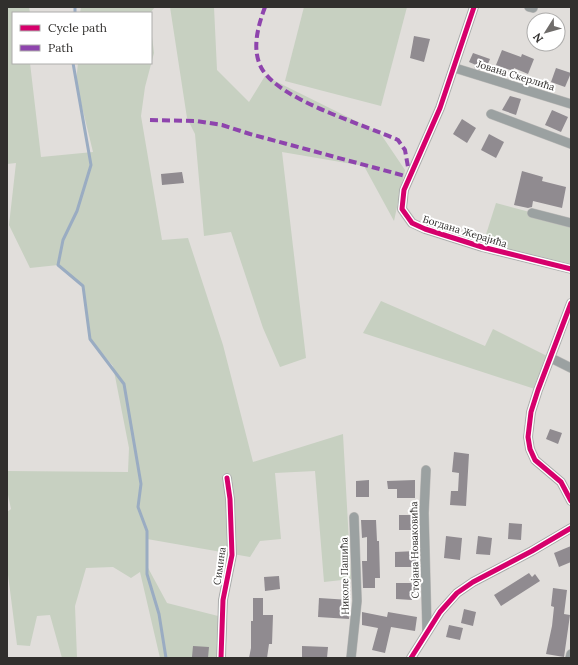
<svg xmlns="http://www.w3.org/2000/svg" width="578" height="665" font-family="Lora,serif">
	<style>
		.green { fill: #c7d0c1 }
		.lines { fill: none; stroke-linecap: round; stroke-linejoin: round }
		.stream { stroke: #9aacc2; stroke-width: 3 }
		.building { fill: #908b90 }
		.street-casing { stroke: #bdbbb9; stroke-width: 10 }
		.street { stroke: #9ba1a1; stroke-width: 9 }
		.quiet { stroke: #8e44ad; stroke-width: 4; stroke-dasharray: 8 4; stroke-linecap: butt }
		.cycleway-casing { stroke: #fff; stroke-width: 8 }
		.cycleway { stroke: #d6006c; stroke-width: 5 }
		.labels { text-anchor: middle; stroke-width: 4; stroke-linejoin: round; paint-order: stroke }
		.street-label { font-size: 10px; fill: #312f2d; stroke: #fff }
	</style>
	<rect width="100%" height="100%" fill="#e1dedb"/>
	<g class="green">
		<polygon points="7,7 29,7 30,13 13,13 13,63 30,63 41,157 93,152 76,82 78,63 151,63 151,28 154,53 145,87 141,116 162,240 188,238 223,345 253,462 343,434 351,579 324,582 315,471 275,473 281,539 260,541 250,557 147,539 147,566 167,603 222,617 222,658 160,658 140,572 131,578 113,567 86,568 75,606 77,658 62,658 50,615 37,616 30,646 17,645 7,567 7,512 11,509 7,490 7,471 128,472 129,448 113,366 90,339 83,286 58,265 30,268 9,225 16,163 7,164"/>
		<polygon points="81,7 155,7 150,13 80,13"/>
		<polygon points="170,7 214,7 217,70 249,102 265,76 380,133 405,170 394,221 364,166 282,152 306,358 280,367 263,328 231,232 204,236 195,134 187,118"/>
		<polygon points="304,7 407,7 381,106 285,81"/>
		<polygon points="496,203 571,223 571,269 482,247"/>
		<polygon points="381,301 485,346 493,329 551,358 538,390 363,333"/>
	</g>
	<g class="lines">
		<g class="stream">
			<polyline points="75,13 75,7"/>
			<polyline points="73,63 91,165 77,211 63,240 58,265 83,286 90,339 124,384 141,484 138,507 147,531 147,574 159,614 166,658"/>
		</g>
	</g>
	<g class="building">
		<polygon points="414,36 430,39 424,62 410,58"/>
		<polygon points="502,50 521,57 522,54 534,59 528,74 514,68 513,71 496,65"/>
		<polygon points="473,53 490,59 485,71 474,68 476,65 469,62"/>
		<polygon points="556,68 571,73 565,87 551,82"/>
		<polygon points="510,96 521,99 516,115 502,110"/>
		<polygon points="552,110 568,117 561,132 545,125"/>
		<polygon points="462,119 476,128 467,143 453,134"/>
		<polygon points="489,134 504,142 496,158 481,150"/>
		<polygon points="522,171 543,177 542,181 566,187 562,208 533,201 532,207 528,208 514,205"/>
		<polygon points="182,172 184,183 162,185 161,174"/>
		<polygon points="550,429 562,433 558,444 546,439"/>
		<polygon points="454,452 469,454 466,506 450,505 451,491 458,491 459,473 452,472"/>
		<polygon points="369,480 369,497 356,497 356,481"/>
		<polygon points="415,480 415,498 397,498 397,489 388,489 387,481"/>
		<rect x="399" y="515" width="15" height="15"/>
		<polygon points="361,520 376,520 377,541 379,541 380,578 375,578 375,588 363,588 362,561 367,561 367,537 362,538"/>
		<polygon points="509,523 522,524 521,540 508,539"/>
		<polygon points="446,536 462,538 460,560 444,558"/>
		<polygon points="478,536 492,538 490,555 476,554"/>
		<polygon points="571,546 571,562 559,567 554,553"/>
		<polygon points="416,551 416,567 395,567 395,552"/>
		<polygon points="529,573 532,577 535,574 540,581 501,606 494,595"/>
		<polygon points="279,576 280,589 265,591 264,577"/>
		<polygon points="396,583 412,583 412,600 396,599"/>
		<polygon points="553,588 567,590 564,614 570,615 564,657 546,654 552,626 554,607 551,606"/>
		<polygon points="253,598 263,598 263,615 273,615 272,644 269,644 267,658 249,658 251,648 251,621 253,621"/>
		<polygon points="319,598 350,600 349,619 318,617"/>
		<polygon points="464,609 476,612 473,626 461,623"/>
		<polygon points="362,612 387,617 388,612 417,617 415,631 391,627 385,653 372,650 378,628 362,625"/>
		<polygon points="449,625 463,628 460,640 446,637"/>
		<polygon points="193,646 209,647 208,658 192,657"/>
		<polygon points="302,646 328,647 327,658 302,658"/>
	</g>
	<g class="lines">
		<g class="street-casing">
			<g id="street">
				<polyline points="474,7 440,108 404,190 402,209 412,223 425,229 482,247 571,269"/>
				<polyline points="529,7 533,8"/>
				<polyline points="455,68 571,104"/>
				<polyline points="491,114 571,144"/>
				<polyline points="532,213 571,223"/>
				<polyline points="571,303 538,390 531,412 528,437 530,449 535,460 561,482 571,501"/>
				<polyline points="551,358 571,368"/>
				<polyline points="426,470 424,513 427,631"/>
				<polyline points="221,658 223,600 232,555 230,499 227,478"/>
				<polyline points="351,658 357,601 354,517"/>
				<polyline points="411,658 440,612 457,593 473,582 532,551 571,528"/>
				<polyline points="570,658 571,654"/>
			</g>
		</g>
		<use href="#street" class="street"/>
		<g class="quiet">
			<path d="M265 7C258 26 251 50 262 69 281 101 363 124 398 140L405 150 408 167 412 169"/>
			<polyline points="150,120 197,121 222,125 250,134 409,177"/>
		</g>
		<g class="cycleway-casing">
			<g id="cycleway">
				<polyline points="474,7 440,108 404,190 402,209 412,223 425,229 482,247 571,269"/>
				<polyline points="571,303 538,390 531,412 528,437 530,449 535,460 561,482 571,501"/>
				<polyline points="221,658 223,600 232,555 230,499 227,478"/>
				<polyline points="411,658 440,612 457,593 473,582 532,551 571,528"/>
			</g>
		</g>
		<use href="#cycleway" class="cycleway"/>
	</g>
	<g class="labels">
		<g class="street-label">
			<text transform="translate(516 75) rotate(17)" y="4">Јована Скерлића</text>
			<text transform="translate(465 231) rotate(17)" y="4">Богдана Жерајића</text>
			<text transform="translate(414 550) rotate(-91)" y="4">Стојана Новаковића</text>
			<text transform="translate(219 566) rotate(-82)" y="4">Симина</text>
			<text transform="translate(344 576) rotate(-91)" y="4">Николе Пашића</text>
		</g>
	</g>
	<rect width="578" height="665" fill="none" stroke="#312f2d" stroke-width="16"/>
	<rect x="12" y="12" width="140" height="52" fill="#ffffff" stroke="#adacab"/>
	<rect x="20" y="25" width="20" height="6" fill="#d6006c" stroke="#adacab"/>
	<text x="48" y="32" font-size="12" fill="#312f2d">Cycle path</text>
	<rect x="20" y="45" width="20" height="6" fill="#8e44ad" stroke="#adacab"/>
	<text x="48" y="52" font-size="12" fill="#312f2d">Path</text>
	<g transform="translate(546 32) rotate(233)"><circle r="19" fill="#ffffff" stroke="#adacab"/>
	<path d="M0-3L7 15L0 10L-7 15Z" fill="#6f6c6a"/>
	<text y="-6" font-size="11" font-weight="bold" text-anchor="middle" fill="#312f2d">N</text>
	</g>
</svg>
